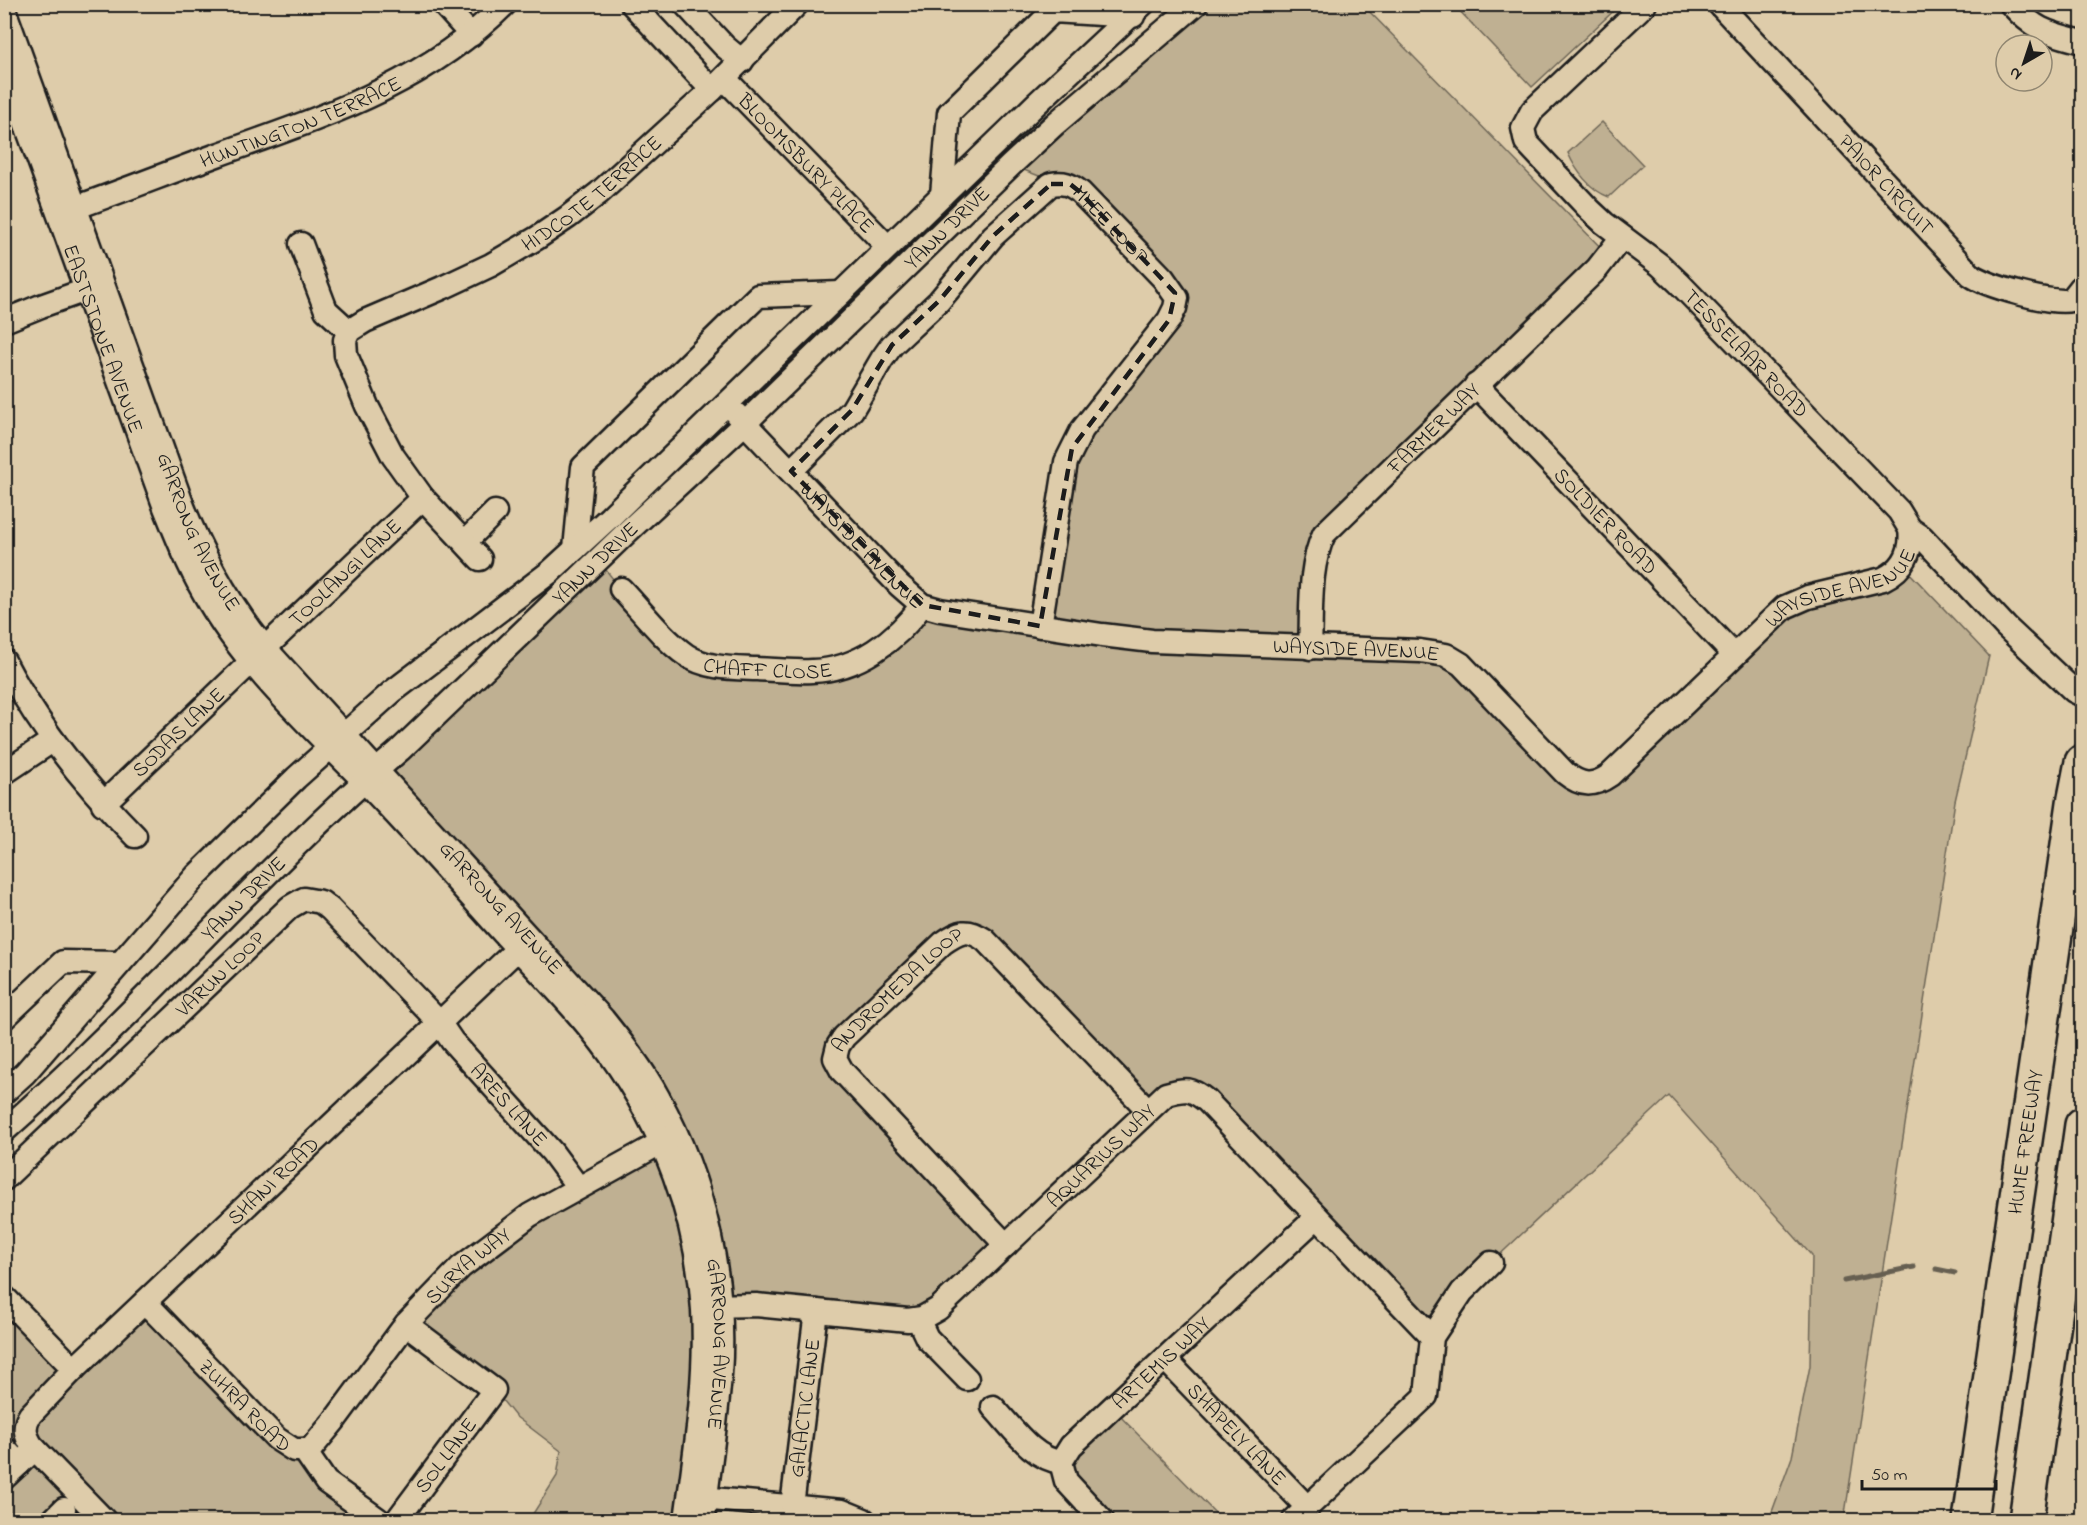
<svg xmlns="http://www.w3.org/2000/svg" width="2087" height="1525" font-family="'Indie Flower',sans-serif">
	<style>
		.green { fill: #bfb092; stroke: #6e6657; stroke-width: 1.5 }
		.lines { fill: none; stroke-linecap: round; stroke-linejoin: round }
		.stream { stroke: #665f51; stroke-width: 5 }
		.minor-casing { stroke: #1c1c1c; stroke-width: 27 }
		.highway-casing { stroke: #1c1c1c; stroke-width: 38 }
		.minor { stroke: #deccaa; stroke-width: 22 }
		.highway { stroke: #deccaa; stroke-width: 33 }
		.marked { fill: none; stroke: #1c1c1c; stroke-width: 4.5; stroke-dasharray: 12 8; stroke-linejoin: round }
		.labels { text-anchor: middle; stroke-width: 4.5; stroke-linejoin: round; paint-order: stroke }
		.street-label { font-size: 21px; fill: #1c1c1c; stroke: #deccaa }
	</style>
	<rect width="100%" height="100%" fill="#deccaa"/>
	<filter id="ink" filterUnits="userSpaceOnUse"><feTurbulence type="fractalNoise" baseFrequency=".0167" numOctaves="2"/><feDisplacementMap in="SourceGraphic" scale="12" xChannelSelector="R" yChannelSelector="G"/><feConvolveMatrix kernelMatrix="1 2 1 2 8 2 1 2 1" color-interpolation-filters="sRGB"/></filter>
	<g filter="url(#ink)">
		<g class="green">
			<polygon points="1191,5 1363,5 1609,256 1331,526 1310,647 1438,652 1591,784 1774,617 1902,565 1989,656 1955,801 1844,1520 1769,1520 1792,1457 1810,1366 1812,1256 1669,1096 1491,1263 1432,1337 1195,1092 1148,1110 965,931 835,1058 1006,1245 938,1309 720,1306 677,1134 377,770 598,560 621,589 686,655 832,669 922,605 1040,626 1064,477 1175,308 1080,192 1011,165"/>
			<polygon points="1454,5 1620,5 1532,87"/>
			<path d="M1602 122 1643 165 1609 197C1590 190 1576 171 1568 153Z"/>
			<polygon points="661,1142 698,1270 686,1520 529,1520 557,1476 561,1451 515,1416 494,1390 406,1324 461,1267"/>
			<polygon points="4,1297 74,1369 145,1302 379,1520 104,1520 81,1497 56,1520 5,1520 5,1478 26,1457 5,1434"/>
			<polygon points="1112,1408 1222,1520 1102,1520 1065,1455"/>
		</g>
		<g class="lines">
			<g class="stream">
				<polyline points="1936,1269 1955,1273"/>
				<polyline points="1844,1281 1914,1267"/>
			</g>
			<g class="minor-casing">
				<g id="minor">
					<polyline points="443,4 471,35"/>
					<polyline points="632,4 712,90"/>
					<polyline points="685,4 724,46 742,61"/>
					<path id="s1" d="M1645 4 1532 111 1523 128 1526 142 1590 210 1604 223 1660 265 1679 283 1899 511 1910 529 1922 537 2006 627 2074 691 2082 695"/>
					<path id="s2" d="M1719 4 1971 275C1986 286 2053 305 2071 300L2082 286"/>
					<path d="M2011 4C2035 31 2049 33 2082 42"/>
					<path id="s3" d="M4 9 182 504C203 557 229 604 265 648L603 1019C623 1044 643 1069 658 1097 704 1180 727 1280 720 1375 716 1424 709 1472 703 1520"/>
					<path id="s4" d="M4 64 164 505C176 535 188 565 204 593 243 664 307 723 363 780 413 831 459 884 506 936 541 974 579 1012 609 1053 664 1129 697 1217 703 1310 707 1380 695 1451 686 1520"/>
					<path id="s5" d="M725 79 888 247"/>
					<polyline points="942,195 949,113 1053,11 1133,16"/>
					<path id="s6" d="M63 212C115 194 165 174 217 155 322 117 423 86 505 4"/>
					<polyline points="301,244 326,310 349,331"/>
					<polyline points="4,321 41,306 100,285"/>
					<path id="s7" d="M1476 385 1734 655"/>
					<path id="s8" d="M736 414 899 585 922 605 940 610 1102 635 1152 641 1420 651 1446 655 1461 664 1565 773C1581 786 1593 787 1610 775L1785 607 1808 597 1883 579C1904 569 1913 551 1910 529"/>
					<path id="s9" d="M791 471 852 410 882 359 892 345 939 301 993 236 1051 184C1064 182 1070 184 1080 192L1163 278 1177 298 1175 308 1169 320 1082 430 1066 462 1040 626"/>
					<polyline points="465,542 495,512"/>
					<polyline points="575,549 583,467 758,296 841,293"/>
					<path id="s10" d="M480 559 423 498 393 456 367 406 346 355 345 340 349 331 365 321 442 288 491 265 537 238 568 217 599 193 712 90 797 4"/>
					<path id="s11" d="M621 589C641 610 663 639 686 655 707 669 733 668 757 669 775 670 794 672 812 671 857 670 897 640 922 605"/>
					<path id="s12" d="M265 648 423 498"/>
					<path id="s13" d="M1310 648C1312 611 1308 568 1324 534L1597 269 1622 237"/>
					<path d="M4 661C38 727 83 783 135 836"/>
					<polyline points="4,773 52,741"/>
					<path id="s14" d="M103 804 252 661"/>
					<polyline points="4,1018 63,962 120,963"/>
					<polyline points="4,1092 25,1073 196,876 296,778 392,692 550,572 610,517 1035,105 1143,4"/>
					<path id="s15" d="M4 1131C142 1010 261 869 400 750L627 532 745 423 1011 165 1055 124 1196 4"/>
					<path id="s16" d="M4 1179 290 907 304 899 321 902 330 909 439 1022 452 1041 552 1152 578 1187"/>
					<path id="s17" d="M1006 1245 842 1071 835 1058 838 1046 844 1037 943 943C960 931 967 928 985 940L1148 1110"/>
					<polyline points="4,1297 74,1369"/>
					<path id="s18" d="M145 1302 277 1439 294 1450H310L334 1421 406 1324 461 1267 530 1215 673 1136"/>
					<path id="s19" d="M707 1306 756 1305 908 1320 922 1318 938 1309 1166 1094C1186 1088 1191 1088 1207 1101L1432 1337"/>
					<polyline points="918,1319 927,1338 967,1379"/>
					<path id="s20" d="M1165 1359 1308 1508"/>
					<path d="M993 1407C1012 1427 1033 1459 1061 1462"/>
					<polyline points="4,1448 19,1464"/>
					<polyline points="304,1450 326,1482 379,1520"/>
					<polyline points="4,1478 35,1449"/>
					<polyline points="691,1497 842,1511 864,1520"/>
					<path id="s21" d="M792 1506 816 1311"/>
					<polyline points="53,1520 64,1509"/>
					<path id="s22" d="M104 1520 32 1446C25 1435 23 1426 30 1415L74 1369 527 940"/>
					<path id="s23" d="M397 1520 494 1390 406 1324"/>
					<path id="s24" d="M1102 1520 1066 1481 1061 1462 1071 1446 1317 1217"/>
					<polyline points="1294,1520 1426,1396 1432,1337 1462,1292 1491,1263"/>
				</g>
			</g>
			<g class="highway-casing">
				<g id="highway">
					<path id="s25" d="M1970 1520 2074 803 2082 762"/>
					<polyline points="2026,1520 2082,1125"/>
				</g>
			</g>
			<use href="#minor" class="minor"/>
			<use href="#highway" class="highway"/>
		</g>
	</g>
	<path class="marked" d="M1051 184H1070L1080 192 1175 293 1169 320 1072 448 1040 626 922 605 791 471 852 410 892 345 939 301 993 236Z"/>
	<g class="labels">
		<g class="street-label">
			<text dy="7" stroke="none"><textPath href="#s6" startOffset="254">HUNTINGTON TERRACE</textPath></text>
			<text dy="7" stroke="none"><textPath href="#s5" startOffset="117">BLOOMSBURY PLACE</textPath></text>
			<text dy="7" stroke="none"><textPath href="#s2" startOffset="246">PAIOR CIRCUIT</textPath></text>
			<text dy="7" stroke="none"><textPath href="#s10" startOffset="552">HIDCOTE TERRACE</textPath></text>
			<text dy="7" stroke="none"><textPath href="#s9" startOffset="465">MYEE LOOP</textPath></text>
			<text dy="7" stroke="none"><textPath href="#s15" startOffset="1306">YANN DRIVE</textPath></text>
			<text dy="7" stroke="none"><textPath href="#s4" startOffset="292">EASTSTONE AVENUE</textPath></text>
			<text dy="7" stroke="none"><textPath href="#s1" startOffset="495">TESSELAAR ROAD</textPath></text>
			<text dy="7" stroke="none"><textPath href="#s13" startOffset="268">FARMER WAY</textPath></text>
			<text dy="7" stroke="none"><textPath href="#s7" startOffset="188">SOLDIER ROAD</textPath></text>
			<text dy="7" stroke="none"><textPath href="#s3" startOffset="558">GARRONG AVENUE</textPath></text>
			<text dy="7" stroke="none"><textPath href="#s8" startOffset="182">WAYSIDE AVENUE</textPath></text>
			<text dy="7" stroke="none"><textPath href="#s15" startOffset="820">YANN DRIVE</textPath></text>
			<text dy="7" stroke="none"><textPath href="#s12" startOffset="110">TOOLANGI LANE</textPath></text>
			<text dy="7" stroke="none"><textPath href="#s8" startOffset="1314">WAYSIDE AVENUE</textPath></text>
			<text dy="7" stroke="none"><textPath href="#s8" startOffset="704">WAYSIDE AVENUE</textPath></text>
			<text dy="7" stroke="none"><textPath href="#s11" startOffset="177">CHAFF CLOSE</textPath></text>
			<text dy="7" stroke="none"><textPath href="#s14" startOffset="104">SODAS LANE</textPath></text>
			<text dy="7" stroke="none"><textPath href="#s15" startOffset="334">YANN DRIVE</textPath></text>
			<text dy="7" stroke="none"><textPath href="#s3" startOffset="1044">GARRONG AVENUE</textPath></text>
			<text dy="7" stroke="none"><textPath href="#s16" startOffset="298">VARUN LOOP</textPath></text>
			<text dy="7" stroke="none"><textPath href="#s17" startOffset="348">ANDROMEDA LOOP</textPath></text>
			<text dy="7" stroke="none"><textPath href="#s16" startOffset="705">ARES LANE</textPath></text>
			<text dy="7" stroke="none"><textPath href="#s25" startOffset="382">HUME FREEWAY</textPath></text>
			<text dy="7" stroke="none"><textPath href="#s19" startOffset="458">AQUARIUS WAY</textPath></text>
			<text dy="7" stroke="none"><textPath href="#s22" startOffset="474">SHANI ROAD</textPath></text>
			<text dy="7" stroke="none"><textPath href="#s18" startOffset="470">SURYA WAY</textPath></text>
			<text dy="7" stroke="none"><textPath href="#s3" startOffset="1548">GARRONG AVENUE</textPath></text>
			<text dy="7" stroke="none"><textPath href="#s24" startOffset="214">ARTEMIS WAY</textPath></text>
			<text dy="7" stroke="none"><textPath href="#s18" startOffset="144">ZUHRA ROAD</textPath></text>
			<text dy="7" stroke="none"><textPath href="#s21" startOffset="99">GALACTIC LANE</textPath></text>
			<text dy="7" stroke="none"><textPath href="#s20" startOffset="104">SHAPELY LANE</textPath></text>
			<text dy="7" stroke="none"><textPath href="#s23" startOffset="81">SOL LANE</textPath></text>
		</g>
	</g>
	<rect width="2087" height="1525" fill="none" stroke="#deccaa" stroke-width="24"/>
	<rect x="12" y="12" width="2063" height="1501" fill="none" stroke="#1c1c1c" stroke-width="2" filter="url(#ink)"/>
	<g transform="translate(2024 63) rotate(219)"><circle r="28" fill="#deccaa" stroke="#908671" stroke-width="1.5"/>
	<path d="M0-4.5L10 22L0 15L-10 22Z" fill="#1c1c1c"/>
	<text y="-9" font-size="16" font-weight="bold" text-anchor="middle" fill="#1c1c1c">N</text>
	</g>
	<path d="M1862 1480v9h134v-9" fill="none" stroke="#1c1c1c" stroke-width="3"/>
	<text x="1871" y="1480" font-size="18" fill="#1c1c1c" stroke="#deccaa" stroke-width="4.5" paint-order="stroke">50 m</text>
</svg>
